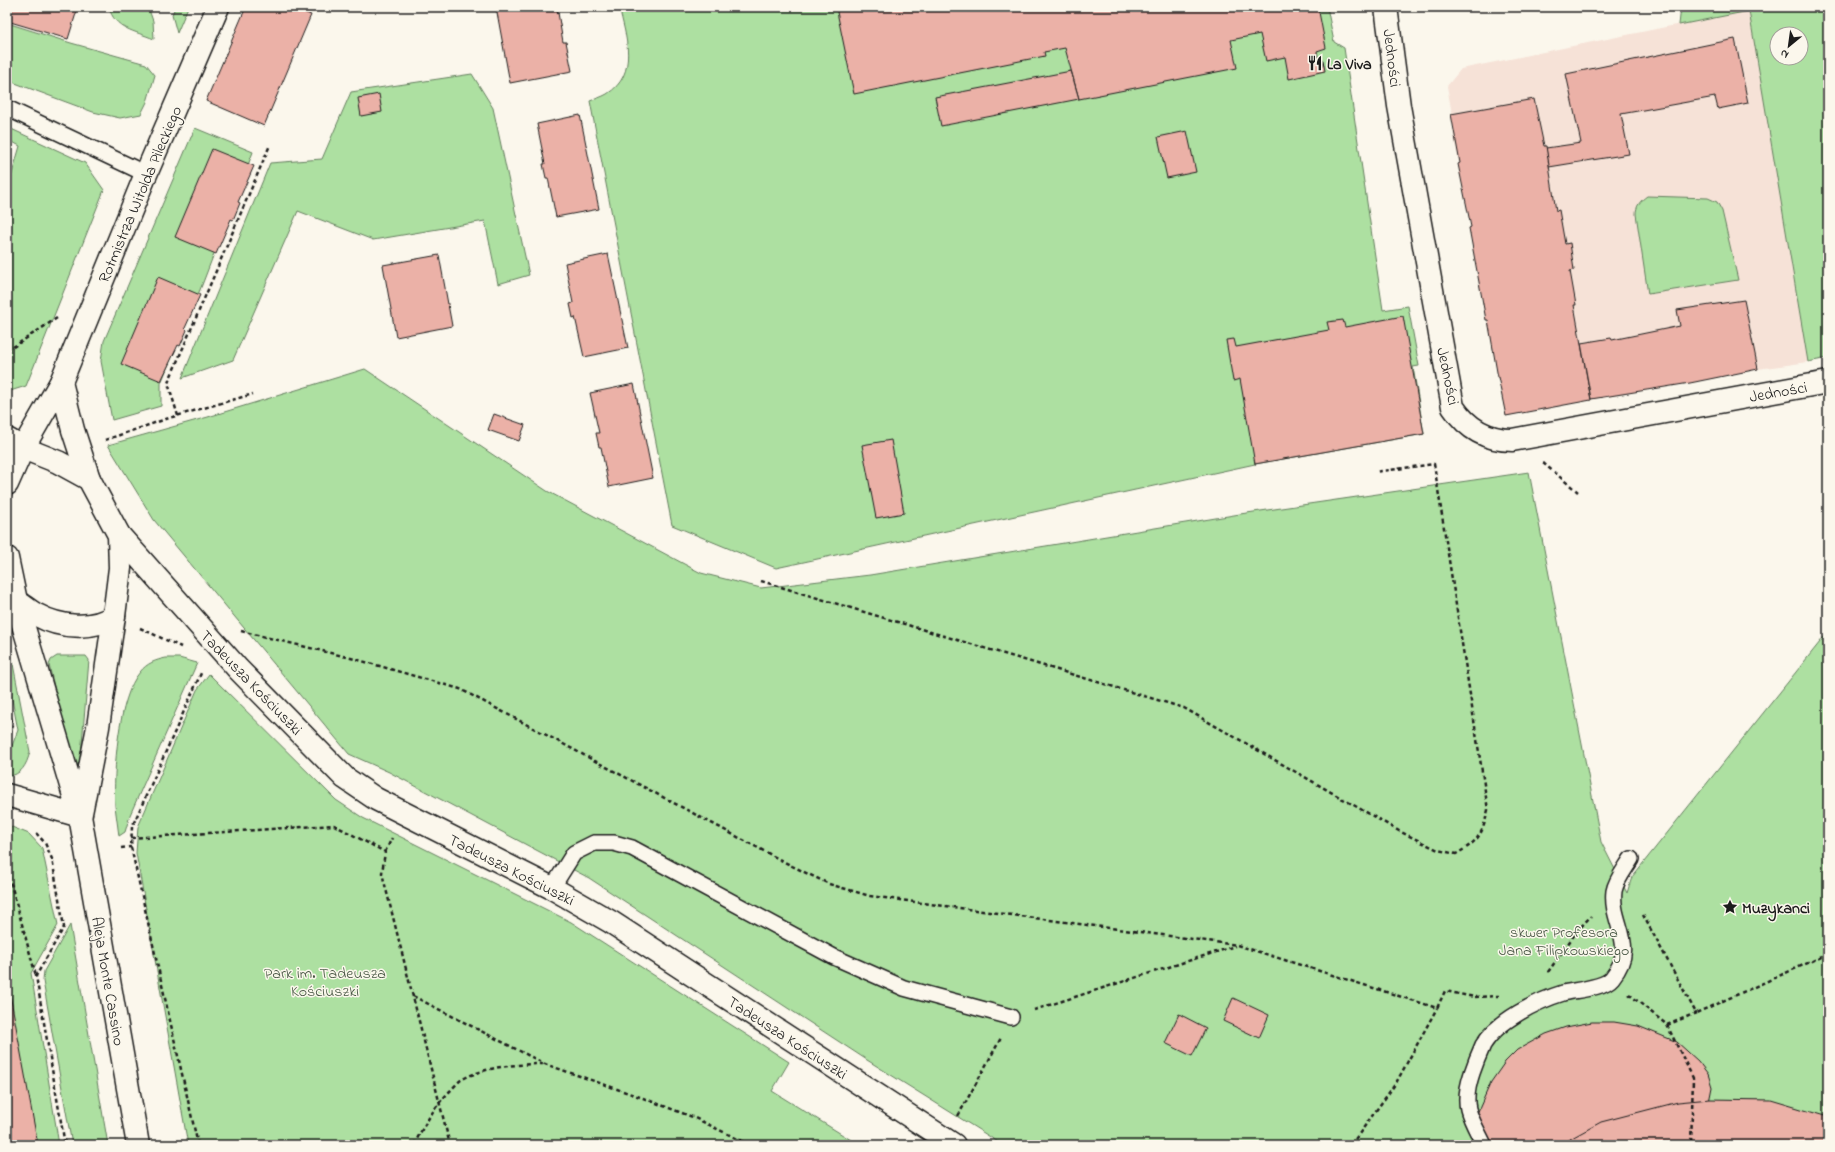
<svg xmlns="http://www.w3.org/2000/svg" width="1835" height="1152" font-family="'Indie Flower',sans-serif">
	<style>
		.built { fill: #f6e2d7 }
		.green { fill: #ade0a1; stroke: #647e5e; fill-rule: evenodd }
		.building { fill: #ebb1a7; stroke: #1c1c1c }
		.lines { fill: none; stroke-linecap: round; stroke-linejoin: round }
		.lane-casing { stroke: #1c1c1c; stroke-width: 18 }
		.street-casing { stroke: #1c1c1c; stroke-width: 25 }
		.secondary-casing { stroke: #1c1c1c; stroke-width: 25 }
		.path { stroke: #1c1c1c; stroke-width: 2.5; stroke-dasharray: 4 3; stroke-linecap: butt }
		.lane { stroke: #fbf7ec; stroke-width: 15 }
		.street { stroke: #fbf7ec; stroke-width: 22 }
		.secondary { stroke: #fbf7ec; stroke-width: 22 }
		.labels { text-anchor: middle; stroke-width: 3; stroke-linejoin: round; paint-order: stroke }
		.street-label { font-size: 16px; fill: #1c1c1c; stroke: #fbf7ec }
		.poi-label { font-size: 16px; font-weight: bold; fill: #1c1c1c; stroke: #fbf7ec; text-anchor: start }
		.park-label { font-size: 16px; fill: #485744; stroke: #fbf7ec }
	</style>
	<rect width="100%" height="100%" fill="#fbf7ec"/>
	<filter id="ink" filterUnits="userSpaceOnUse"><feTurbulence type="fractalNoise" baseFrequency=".025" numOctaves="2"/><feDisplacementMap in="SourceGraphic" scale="8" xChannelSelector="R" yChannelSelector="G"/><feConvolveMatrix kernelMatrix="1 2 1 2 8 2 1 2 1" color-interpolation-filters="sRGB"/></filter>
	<g filter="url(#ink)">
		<polygon class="built" points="1749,10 1808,362 1758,369 1506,416 1469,228 1471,227 1453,131 1455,131 1447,86 1461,69"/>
		<g class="green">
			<path d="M109 7H148L153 21 154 39C135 31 114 29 109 7Z"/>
			<polygon points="175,7 188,7 177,33 172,15"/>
			<path d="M619 7H1327L1334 42 1344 48 1383 310 1408 306 1419 366 1413 367 1424 434 1255 464 776 568 672 525 590 101C595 99 602 97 607 94 639 74 626 36 619 7Z"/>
			<path d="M1681 7H1828V358L1808 362 1749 11 1679 25ZM1777 34H1801V58H1777Z"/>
			<polygon points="7,23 71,43 146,64 155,75 147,102 141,114 120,118 93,112 7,80"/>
			<polygon points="472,74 493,108 529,275 498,284 485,221 373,240 298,211 233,360 182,378 270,163 322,159 351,92"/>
			<polygon points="7,127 85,163 104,190 26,386 7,392 7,191 20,146 7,139"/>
			<polygon points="195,128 253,152 202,285 161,383 161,406 112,420 101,361 104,341"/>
			<path d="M1647 196 1708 198 1717 202 1722 211 1738 280 1648 294 1636 214C1636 206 1640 201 1647 196Z"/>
			<polygon points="365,369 547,491 701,573 761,588 870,575 1240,514 1529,472 1601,842 1627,893 1632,877 1828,632 1828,1145 1003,1145 867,1060 589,878 389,772 349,754 154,520 108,445 208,417"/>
			<path d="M7 633 30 752C26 766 22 774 7 777V759L18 730 7 674Z"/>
			<polygon points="57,656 86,656 89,660 80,767 78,770 73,768 49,665 51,660"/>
			<path d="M166 658H179L197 663 130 815 125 832 119 836C118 826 116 816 115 806 113 773 118 697 140 672 147 663 156 660 166 658Z"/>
			<polygon points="209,674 336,800 363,818 571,922 789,1062 772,1091 859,1145 188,1145 136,853 138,827 197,690"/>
			<polygon points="7,825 29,834 42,848 58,925 31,973 59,1145 7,1145"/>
			<polygon points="70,925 108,1145 72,1145 43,981 44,971"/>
		</g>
		<g class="building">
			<polygon points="7,7 78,7 68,39 7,21"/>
			<polygon points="246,7 291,7 311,15 264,126 206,101"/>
			<polygon points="496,7 557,7 563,42 566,42 572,71 510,83"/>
			<polygon points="836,7 1318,7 1326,48 1317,51 1318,61 1323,60 1325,71 1289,79 1285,57 1266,61 1260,34 1231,40 1237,68 1079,99 1065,48 1044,52 1045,56 854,94"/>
			<polygon points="1735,39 1748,103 1718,109 1715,97 1621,114 1629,154 1549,167 1546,148 1581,143 1566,74"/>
			<polygon points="1071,71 1079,99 941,126 935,97"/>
			<polygon points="379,94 382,112 361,116 358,98"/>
			<polygon points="1534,99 1544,146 1546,146 1556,211 1559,210 1565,244 1570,243 1574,270 1570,271 1576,305 1574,305 1591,400 1506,416 1497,372 1488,320 1486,320 1469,228 1471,227 1458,164 1460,163 1451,114"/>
			<polygon points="580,115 599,209 556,217 548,178 546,178 543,164 545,164 537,124"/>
			<polygon points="1187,131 1196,172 1167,178 1158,137"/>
			<polygon points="212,149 254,166 238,202 240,203 233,220 231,219 216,254 175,237"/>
			<polygon points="608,254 628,348 584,357 575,317 573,318 570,304 573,303 565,263"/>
			<polygon points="439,255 452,326 396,337 383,265"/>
			<polygon points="158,277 200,295 185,328 187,330 180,346 178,345 161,381 121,364"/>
			<polygon points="1744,300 1758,369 1690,383 1591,399 1581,343 1611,338 1612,340 1680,326 1677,310"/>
			<polygon points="1403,316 1424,434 1255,464 1240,379 1233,381 1226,340 1234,339 1236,347 1329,330 1327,322 1343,320 1345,327"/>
			<polygon points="634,384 653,478 609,487 601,447 599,447 596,433 599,433 590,393"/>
			<polygon points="494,414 525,425 519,441 488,430"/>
			<polygon points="891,440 904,513 876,518 862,445"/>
			<polygon points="7,978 38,1145 7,1145"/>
			<polygon points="1233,998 1269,1015 1259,1038 1223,1021"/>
			<polygon points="1179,1014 1206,1028 1192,1056 1165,1043"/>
			<polygon points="1592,1022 1614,1022 1638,1026 1677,1042 1698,1061 1708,1074 1712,1087 1708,1107 1677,1145 1471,1145 1472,1135 1476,1116 1491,1082 1505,1062 1517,1050 1546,1034 1566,1027"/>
			<polygon points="1710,1099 1771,1100 1828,1117 1828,1145 1559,1145 1601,1122 1678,1102"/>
		</g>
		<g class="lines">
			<g class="lane-casing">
				<g id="lane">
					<polyline points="7,108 146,174"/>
					<polyline points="552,888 574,853 594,843 614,843 632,848 834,957 904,988 1011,1017"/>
					<path d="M1484 1145C1479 1134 1471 1121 1468 1109 1465 1097 1468 1085 1472 1073 1475 1064 1479 1054 1483 1045 1497 1021 1537 1001 1563 993 1576 990 1604 988 1612 978 1639 945 1610 924 1614 891 1616 880 1625 869 1631 859"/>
				</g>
			</g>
			<g class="street-casing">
				<g id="street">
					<path d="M1386 7 1399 106 1453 407C1467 428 1486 440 1512 440L1828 382"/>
					<polyline points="119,535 238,669 345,778 376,799 552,888 611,922 954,1145"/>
					<polyline points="7,795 80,816"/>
				</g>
			</g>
			<g class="secondary-casing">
				<g id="secondary">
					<polyline points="61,382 73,430 89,479"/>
					<polyline points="7,439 23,448 58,462 89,479 119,535 120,568 114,616 98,727 81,813"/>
					<polyline points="7,484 23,448 61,382 146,174 218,7"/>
					<polyline points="7,558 16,601 80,816 138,1145"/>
					<path d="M16 601C23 605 29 611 37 615 59 627 92 631 114 616"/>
				</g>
			</g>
			<g class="path">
				<polyline points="7,351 57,318"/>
				<polyline points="178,416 168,383 270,145"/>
				<polyline points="105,440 169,418 253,394"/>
				<polyline points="1543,463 1578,492"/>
				<path d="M761 581 1184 708 1399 831 1438 850 1456 854C1479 841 1482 835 1488 810L1434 464 1375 472"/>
				<polyline points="140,628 181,647"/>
				<polyline points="241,631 355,659 460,689 792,866 829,884 870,896 1237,945 1437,1008 1445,991 1474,997 1499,996"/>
				<polyline points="1827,654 1828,655"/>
				<polyline points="7,704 13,726 7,741"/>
				<polyline points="36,833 45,843 52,859 64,927 36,976 65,1145"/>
				<polyline points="131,838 334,825 385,852 382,873 450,1145"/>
				<polyline points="121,848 131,847"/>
				<polyline points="385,852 392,838"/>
				<polyline points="7,869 36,976"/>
				<polyline points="1643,915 1696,1013 1828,954"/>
				<polyline points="1548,972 1577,931 1591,916"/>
				<polyline points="1629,994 1667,1025 1693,1078 1691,1145"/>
				<polyline points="413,996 545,1064 643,1098 695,1118 750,1145"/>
				<polyline points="1034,1010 1235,946"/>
				<polyline points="1667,1025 1696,1013"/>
				<polyline points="958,1116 1001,1038"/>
				<polyline points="198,1145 131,847 132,827 202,671"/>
				<path d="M414 1145C424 1125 434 1107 450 1091 453 1088 457 1083 461 1080 486 1066 517 1064 545 1064"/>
				<polyline points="1351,1145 1396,1083 1437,1008"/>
			</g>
			<use href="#lane" class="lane"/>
			<use href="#street" class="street"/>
			<use href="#secondary" class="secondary"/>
		</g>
	</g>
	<defs>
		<g id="restaurant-bare" transform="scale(1.2)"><path d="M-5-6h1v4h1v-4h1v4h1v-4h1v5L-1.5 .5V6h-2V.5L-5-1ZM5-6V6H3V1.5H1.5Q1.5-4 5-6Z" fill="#1c1c1c" stroke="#fbf7ec" stroke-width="2.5" paint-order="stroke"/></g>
		<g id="sight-bare" transform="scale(1.2)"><path d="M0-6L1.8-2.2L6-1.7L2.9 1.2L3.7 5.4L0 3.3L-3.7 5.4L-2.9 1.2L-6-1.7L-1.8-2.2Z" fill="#1c1c1c" stroke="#fbf7ec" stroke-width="2.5" paint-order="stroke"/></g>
	</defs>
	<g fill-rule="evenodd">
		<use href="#restaurant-bare" x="1315" y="63"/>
		<use href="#sight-bare" x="1730" y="907"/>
	</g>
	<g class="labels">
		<g class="street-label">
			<text transform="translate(1393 58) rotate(83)" y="6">Jedności</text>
			<text transform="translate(139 194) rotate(-67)" y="6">Rotmistrza Witolda Pileckiego</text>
			<text transform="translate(1449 376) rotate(78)" y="6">Jedności</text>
			<text transform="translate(1778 391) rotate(-10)" y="6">Jedności</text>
			<text transform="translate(252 682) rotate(46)" y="6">Tadeusza Kościuszki</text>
			<text transform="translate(512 869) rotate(27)" y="6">Tadeusza Kościuszki</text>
			<text transform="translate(109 981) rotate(80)" y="6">Aleja Monte Cassino</text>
			<text transform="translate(788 1037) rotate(33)" y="6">Tadeusza Kościuszki</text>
		</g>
		<g class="poi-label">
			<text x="1327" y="69">La Viva</text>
			<text x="1742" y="913">Muzykanci</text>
		</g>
		<g class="park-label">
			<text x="1564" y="937">skwer Profesora<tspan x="1564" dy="18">Jana Filipkowskiego</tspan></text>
			<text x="325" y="978">Park im. Tadeusza<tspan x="325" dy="18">Kościuszki</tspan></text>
		</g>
	</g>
	<rect width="1835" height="1152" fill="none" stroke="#fbf7ec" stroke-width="24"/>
	<rect x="12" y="12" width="1811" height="1128" fill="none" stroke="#1c1c1c" stroke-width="1.5" filter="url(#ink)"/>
	<g transform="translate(1789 46) rotate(209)"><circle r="19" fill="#fbf7ec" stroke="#a29f99"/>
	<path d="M0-3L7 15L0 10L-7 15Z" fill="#1c1c1c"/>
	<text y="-6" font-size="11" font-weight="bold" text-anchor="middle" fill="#1c1c1c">N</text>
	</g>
</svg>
